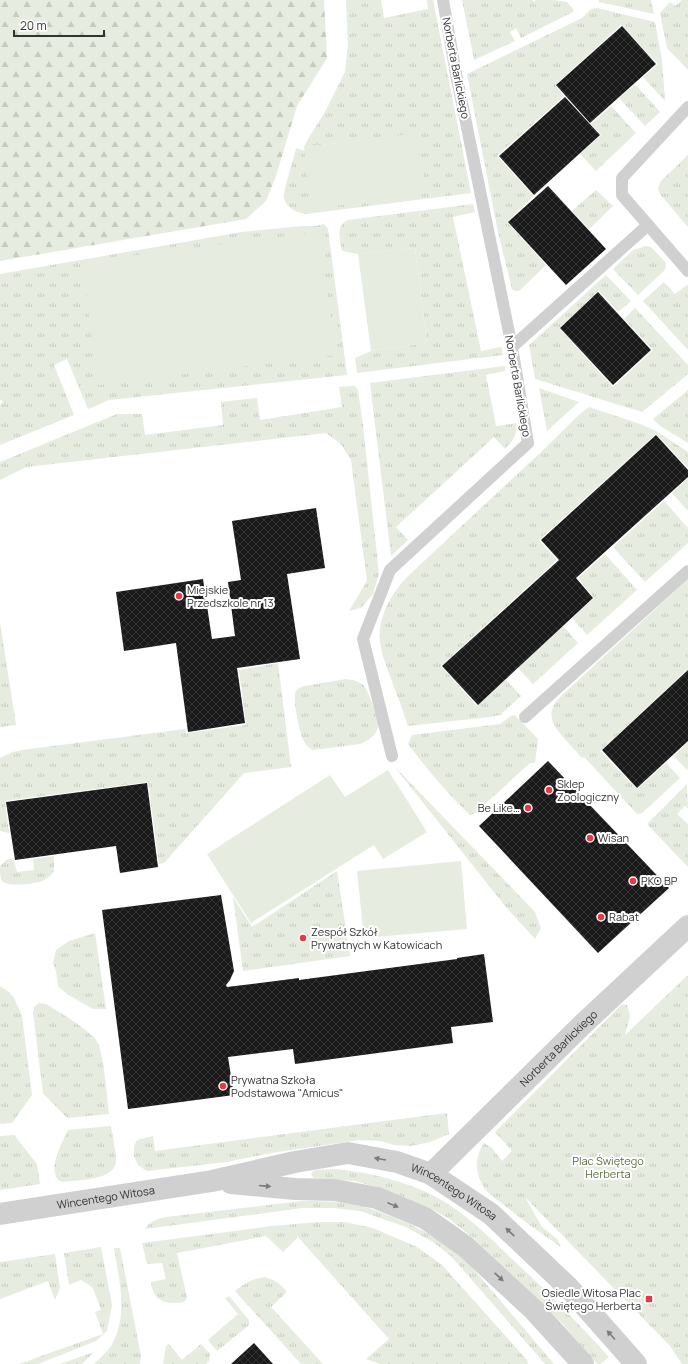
<svg xmlns="http://www.w3.org/2000/svg" width="688" height="1364" font-family="Manrope,sans-serif">
	<style>
		.grass { fill: url(#grass-tufts) }
		.forest { fill: url(#forest-firs) }
		.pitch { fill: #e6ecdf }
		.building { fill: url(#building-cross-hatch) }
		.lines { fill: none; stroke-linecap: round; stroke-linejoin: round }
		.service { stroke: #d0d0d0; stroke-width: 12 }
		.minor { stroke: #d0d0d0; stroke-width: 22 }
		.tertiary { stroke: #d0d0d0; stroke-width: 22 }
		.oneway { fill: #7a7a7a }
		.poi-dot { fill: #e63946; stroke: #fff; stroke-width: 1.5 }
		.labels { text-anchor: middle; stroke-width: 4; stroke-linejoin: round; paint-order: stroke }
		.street-label { font-size: 11px; fill: #333; stroke: #fff }
		.poi-label { font-size: 11px; fill: #333; stroke: #fff; text-anchor: start }
		.park-label { font-size: 11px; fill: #56703f; stroke: #fff }
	</style>
	<defs>
		<pattern id="grass-tufts" width="24" height="20" patternUnits="userSpaceOnUse"><rect width="24" height="20" fill="#e6ecdf"/><path d="M3 7l-1-3M5 7V3M7 7l1-3M15 17l-1-3M17 17v-4M19 17l1-3" fill="none" stroke="#c6cbc0"/></pattern>
		<pattern id="forest-firs" width="22" height="20" patternUnits="userSpaceOnUse"><rect width="22" height="20" fill="#e6ecdf"/><path d="M5 1l3.5 6h-7zM16 11l3.5 6h-7z" fill="#c6cbc0"/></pattern>
		<pattern id="building-cross-hatch" width="8" height="8" patternUnits="userSpaceOnUse"><rect width="8" height="8" fill="#1a1a1a"/><path d="M0 0l8 8M0 8l8-8" fill="none" stroke="#333"/></pattern>
	</defs>
	<rect width="100%" height="100%" fill="#fff"/>
	<g class="grass">
		<path d="M346 0H381L384 18 428 9 427 0H433L471 193 306 214C298 213 286 208 284 198 283 191 294 158 296 148L305 151 312 208 418 134 304 147 308 139 326 110 345 72 348 44Z"/>
		<polygon points="462,0 533,0 533,2 536,0 555,0 567,2 574,10 573,12 521,38 516,28 510,32 515,41 474,60"/>
		<polygon points="599,0 651,0 654,14 599,2"/>
		<polygon points="682,0 688,0 688,70 667,48 660,13 670,2 675,6"/>
		<polygon points="597,8 655,22 662,60 665,101 643,77 658,64 621,25 555,85 564,96 497,156 534,196 507,222 546,265 519,291 515,291 512,289 498,232 467,74 582,18 591,9"/>
		<polygon points="635,84 660,112 645,126 619,98"/>
		<polygon points="611,106 636,133 596,171 580,154 601,135 591,124"/>
		<polygon points="688,155 688,227 660,194 658,189 660,182"/>
		<polygon points="596,190 613,206 589,229 572,211"/>
		<path d="M473 204 475 212 453 217 481 351 501 347 503 355 357 373 355 358 371 351 427 343 415 248 358 254 342 251C340 240 335 225 348 220Z"/>
		<polygon points="324,224 328,229 347,375 109,400 88,409 67,359 54,365 74,415 0,445 0,405 3,402 0,399 0,274 242,232 302,226 316,226"/>
		<polygon points="646,246 651,247 666,263 665,270 638,295 613,269 633,250"/>
		<polygon points="606,275 631,301 618,312 599,291 559,328 613,387 653,350 624,319 635,308 688,365 688,374 642,412 535,379 529,345"/>
		<polygon points="664,282 675,294 687,285 688,286 688,350 643,301"/>
		<path d="M505 366V371L486 375 496 426 516 423C518 435 513 440 505 449L494 437 396 527 408 540 391 556 370 383Z"/>
		<polygon points="350,386 355,386 358,390 363,425 379,574 373,594 361,608 349,611 367,581 351,460 340,443 326,433 26,467 0,480 0,462 117,414 142,414 145,435 223,425 221,402 257,398 260,420 342,407 339,387"/>
		<polygon points="539,388 579,402 547,431"/>
		<polygon points="688,390 688,443 660,426 653,419"/>
		<path d="M589 407 640 424 656 431 688 452V468L656 434 539 540 557 560 441 666 477 706 506 680 521 696 500 715 490 717 408 726C403 710 397 695 391 679 387 667 381 654 380 641 378 616 391 594 407 577L541 452 582 412Z"/>
		<polygon points="688,478 688,510 687,510 672,493"/>
		<polygon points="664,501 688,528 688,543 645,582 613,547"/>
		<polygon points="605,554 637,590 587,635 572,618 594,598 578,578"/>
		<path d="M688 579V669L600 751 637 789 666 763 680 778 642 813 637 814 584 757 582 758C576 751 569 744 563 737 550 722 546 712 561 696Z"/>
		<polygon points="0,622 16,725 0,727"/>
		<polygon points="563,626 578,643 533,684 518,668"/>
		<polygon points="278,663 291,767 244,773 164,863 159,864 148,782 5,801 9,833 0,831 0,758 13,752 22,750 185,729 186,733 246,725 239,670"/>
		<path d="M346 679C353 680 359 681 364 686 368 691 380 720 378 727 376 736 367 741 360 744L313 750C309 748 306 746 304 741 300 736 293 700 295 694 296 689 299 688 304 686Z"/>
		<path d="M515 715 538 739 535 763H530L474 814 470 815C446 792 428 770 408 744L412 735 500 724 511 716Z"/>
		<polygon points="688,742 688,769 687,770 674,756"/>
		<polygon points="394,766 535,912 541,928 535,939 505,906"/>
		<polygon points="687,784 688,809 685,806 677,814 688,824 688,867 647,824"/>
		<path d="M54 856V872C50 876 47 879 42 881 35 884 7 887 2 881 0 878 0 871 0 866L6 860 13 858 17 872 34 870 33 859Z"/>
		<polygon points="337,871 350,956 243,971 233,897 252,927"/>
		<polygon points="95,933 106,1009 93,1009 67,994 58,986 56,971 53,963 56,950 69,941"/>
		<path d="M688 975V1364H682L670 1346 525 1197 542 1227 557 1239 561 1247C542 1234 522 1220 504 1205 496 1199 486 1193 482 1184 474 1170 476 1155 484 1143L492 1148 502 1161 512 1151 495 1132 622 1004 627 1005 630 1016 625 1035Z"/>
		<polygon points="0,986 9,992 14,998 22,1016 32,1095 12,1123 0,1124"/>
		<path d="M39 1003 46 1004C59 1012 88 1029 96 1040 104 1051 107 1098 109 1114L67 1118 43 1093 33 1013 34 1007Z"/>
		<polygon points="447,1113 449,1134 430,1142 411,1146 394,1145 381,1141 359,1140 271,1153 227,1162 147,1171 138,1165 134,1156 134,1146 137,1140 153,1136 155,1151"/>
		<path d="M111 1126C112 1134 117 1156 116 1163 112 1181 76 1180 62 1182 44 1174 63 1141 68 1130Z"/>
		<polygon points="14,1135 37,1164 40,1184 0,1190 0,1136"/>
		<path d="M337 1169C371 1173 406 1181 436 1197 466 1213 489 1237 513 1260 547 1291 578 1323 609 1357L600 1364H597L561 1322 540 1301 473 1238 451 1220 430 1208 398 1195 376 1187 355 1181 314 1178 311 1175 313 1171 316 1170Z"/>
		<path d="M302 1201C319 1201 335 1201 352 1204 366 1206 380 1212 393 1217 423 1229 447 1243 471 1266L554 1364H545L450 1255 433 1242 406 1227 360 1211 333 1208H302L145 1229C150 1221 157 1219 166 1217Z"/>
		<path d="M318 1222H344L373 1228 417 1247 442 1265 527 1360 528 1364H380L366 1359 389 1339 298 1237 283 1252 266 1236 177 1253 187 1298 184 1302C167 1305 153 1302 151 1282L166 1279 162 1263 147 1264 142 1243 273 1226Z"/>
		<polygon points="101,1247 112,1305 107,1331 96,1341 38,1364 19,1364 103,1334 95,1312 101,1310 93,1288 81,1280 69,1285 64,1253"/>
		<path d="M114 1248H120L141 1356 140 1364H94C100 1358 107 1352 111 1346 129 1316 119 1279 114 1248Z"/>
		<polygon points="55,1254 60,1288 55,1300 48,1281 0,1299 0,1262"/>
		<path d="M265 1277C275 1280 281 1284 287 1292L271 1307 323 1364H301L235 1291C245 1283 252 1279 265 1277Z"/>
		<polygon points="229,1296 249,1320 249,1325 217,1351 208,1340 238,1314 225,1298"/>
		<polygon points="169,1344 182,1360 201,1344 210,1354 209,1361 206,1364 163,1364 166,1346"/>
		<polygon points="94,1352 82,1364 60,1364"/>
	</g>
	<polygon class="forest" points="0,0 324,0 327,58 297,106 276,176 266,201 246,219 0,261"/>
	<g class="pitch">
		<polygon points="418,133 425,194 311,209 304,147"/>
		<polygon points="319,232 336,355 98,385 82,262"/>
		<polygon points="415,248 427,343 371,351 358,254"/>
		<polygon points="388,770 427,832 383,859 374,845 251,923 207,854 330,775 345,797"/>
		<polygon points="461,861 467,929 364,938 357,871"/>
	</g>
	<g class="building">
		<polygon points="622,26 656,64 590,123 556,85"/>
		<polygon points="565,97 600,135 534,195 499,156"/>
		<polygon points="548,186 606,249 566,285 508,222"/>
		<polygon points="598,292 651,350 613,385 560,328"/>
		<polygon points="656,435 688,470 688,477 576,578 593,598 478,705 442,666 559,560 541,540"/>
		<polygon points="316,508 325,568 287,574 300,659 237,668 245,723 188,732 176,643 124,651 116,592 203,579 212,639 235,636 228,582 241,580 232,521"/>
		<polygon points="688,670 688,741 637,788 602,750"/>
		<polygon points="548,761 669,888 598,953 479,826"/>
		<polygon points="147,783 158,867 120,873 116,846 15,860 6,802"/>
		<polygon points="221,895 234,971 230,980 226,985 227,987 299,978 299,980 457,959 457,958 484,954 493,1022 451,1027 453,1043 295,1064 293,1049 228,1057 234,1095 128,1109 102,910"/>
		<polygon points="254,1343 273,1364 231,1364"/>
	</g>
	<g class="lines">
		<g class="service">
			<polyline points="688,107 622,178 622,195 688,271"/>
			<polyline points="512,347 648,225"/>
			<polyline points="525,717 688,571"/>
			<polyline points="392,756 363,639 390,570 528,443 512,347 456,74 443,0"/>
		</g>
		<path class="minor" id="s1" d="M431 1174 582 1025 688 926"/>
		<g class="tertiary">
			<polyline points="231,1183 295,1189 335,1190 377,1198 425,1218 466,1247 534,1310 583,1364"/>
			<path id="s2" d="M0 1214 212 1181 295 1162 348 1153 397 1162 431 1174 491 1214 569 1288 636 1364"/>
		</g>
	</g>
	<defs><path id="oneway-solid" d="M-6-.8H1V-3.2L6.5 0L1 3.2V.8H-6Z"/></defs>
	<g class="oneway">
		<use href="#oneway-solid" transform="translate(380 1159) rotate(-170)"/>
		<use href="#oneway-solid" transform="translate(265 1186) rotate(5)"/>
		<use href="#oneway-solid" transform="translate(393 1205) rotate(22)"/>
		<use href="#oneway-solid" transform="translate(510 1232) rotate(-136)"/>
		<use href="#oneway-solid" transform="translate(499 1277) rotate(43)"/>
		<use href="#oneway-solid" transform="translate(611 1335) rotate(-132)"/>
	</g>
	<g class="poi-dot">
		<circle cx="179" cy="596" r="4"/>
		<circle cx="549" cy="790" r="4"/>
		<circle cx="528" cy="808" r="4"/>
		<circle cx="590" cy="838" r="4"/>
		<circle cx="633" cy="881" r="4"/>
		<circle cx="601" cy="917" r="4"/>
		<circle cx="303" cy="938" r="4"/>
		<circle cx="223" cy="1086" r="4"/>
		<rect x="645" y="1295" width="8" height="8" rx="2"/>
	</g>
	<g class="labels">
		<g class="street-label">
			<text transform="translate(456 68) rotate(79)" y="4">Norberta Barlickiego</text>
			<text transform="translate(518 386) rotate(80)" y="4">Norberta Barlickiego</text>
			<text dy="4" stroke="none"><textPath href="#s1" startOffset="179">Norberta Barlickiego</textPath></text>
			<text dy="4" stroke="none"><textPath href="#s2" startOffset="468">Wincentego Witosa</textPath></text>
			<text dy="4" stroke="none"><textPath href="#s2" startOffset="107">Wincentego Witosa</textPath></text>
		</g>
		<g class="poi-label">
			<text x="187" y="594">Miejskie<tspan x="187" dy="13">Przedszkole nr 13</tspan></text>
			<text x="557" y="788">Sklep<tspan x="557" dy="13">Zoologiczny</tspan></text>
			<text x="520" y="812" text-anchor="end">Be Like…</text>
			<text x="598" y="842">Wisan</text>
			<text x="641" y="885">PKO BP</text>
			<text x="609" y="921">Rabat</text>
			<text x="311" y="936">Zespół Szkół<tspan x="311" dy="13">Prywatnych w Katowicach</tspan></text>
			<text x="231" y="1084">Prywatna Szkoła<tspan x="231" dy="13">Podstawowa "Amicus"</tspan></text>
			<text x="641" y="1297" text-anchor="end">Osiedle Witosa Plac<tspan x="641" dy="13">Świętego Herberta</tspan></text>
		</g>
		<g class="park-label">
			<text x="608" y="1165">Plac Świętego<tspan x="608" dy="13">Herberta</tspan></text>
		</g>
	</g>
	<path d="M14 30v6h90v-6" fill="none" stroke="#333333" stroke-width="2"/>
	<text x="20" y="30" font-size="12" fill="#333333" stroke="#ffffff" stroke-width="3" paint-order="stroke">20 m</text>
</svg>
